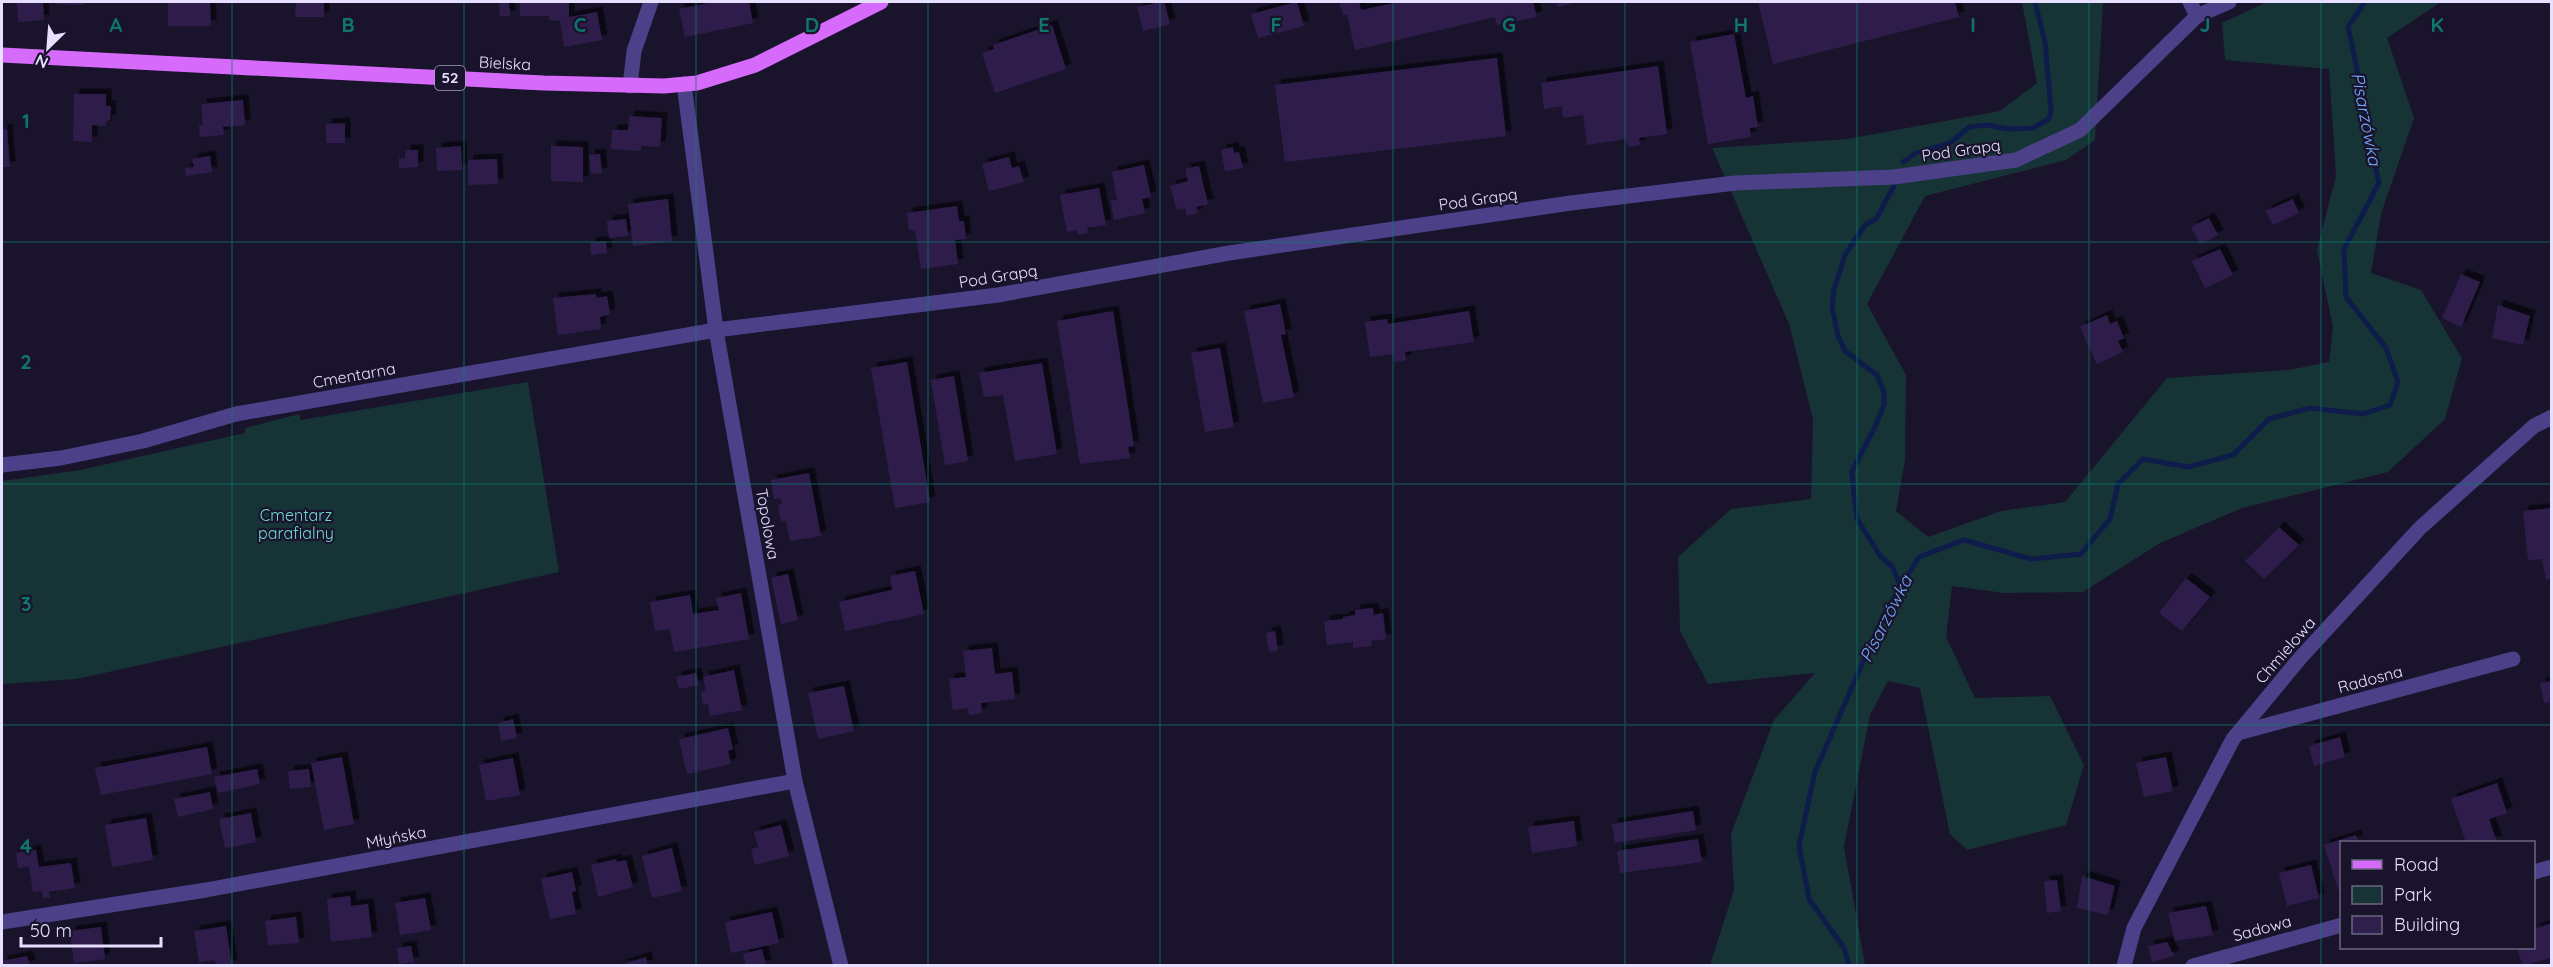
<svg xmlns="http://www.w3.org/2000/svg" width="2553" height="967" font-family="Quicksand,sans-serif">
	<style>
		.green { fill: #163336 }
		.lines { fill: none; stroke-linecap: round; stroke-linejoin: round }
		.stream { stroke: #0d1c4a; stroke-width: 5 }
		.building { fill: #2e1f4c; filter: url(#shadow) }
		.street { stroke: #4c4089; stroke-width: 15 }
		.primary { stroke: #d66afa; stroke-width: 15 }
		.grid { fill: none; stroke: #0f766e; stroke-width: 1.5; stroke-opacity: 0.55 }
		.labels { text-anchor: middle; stroke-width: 4.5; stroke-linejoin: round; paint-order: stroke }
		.shield { fill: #1a132c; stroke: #a9a2bf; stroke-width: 1.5 }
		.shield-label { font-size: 15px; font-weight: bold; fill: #e6dffe }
		.street-label { font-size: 16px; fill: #e6dffe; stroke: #1a132c }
		.park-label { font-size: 16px; fill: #6bddcf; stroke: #1a132c }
		.water-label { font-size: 18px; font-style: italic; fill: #71a9fa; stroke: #1a132c }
		.grid-label { font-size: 20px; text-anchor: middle; font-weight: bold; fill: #0f766e; stroke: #1a132c; stroke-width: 4.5; stroke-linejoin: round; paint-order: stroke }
	</style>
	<defs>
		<filter id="shadow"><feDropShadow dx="5.5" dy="-5.5" stdDeviation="0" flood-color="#0009"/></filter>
	</defs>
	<rect width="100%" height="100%" fill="#1a132c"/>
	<g class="green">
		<polygon points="2022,2 2103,3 2095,140 2066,160 1925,196 1867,304 1906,375 1905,460 1896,511 1928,537 2001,511 2065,502 2167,378 2289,370 2329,362 2333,327 2317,250 2336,176 2329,69 2225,60 2222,23 2267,2 2441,2 2387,38 2414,118 2381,214 2371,273 2421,290 2462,358 2445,419 2388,472 2242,508 2160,543 2083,592 2004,593 1952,586 1946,637 1975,698 2050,696 2084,765 2066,825 1967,850 1950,834 1920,688 1888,681 1870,715 1844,847 1865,965 1710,965 1734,890 1731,834 1774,720 1815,673 1708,684 1680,631 1678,557 1731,509 1811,499 1813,419 1789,324 1712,148 1847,139 2000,111 2037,83"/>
		<polygon points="528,382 559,572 77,679 2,684 2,481 80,470 245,433 245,428 299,414 301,420"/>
	</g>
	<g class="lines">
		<g class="stream">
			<polyline points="1903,162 1916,153 1950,143 1969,127 1986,125 2009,129 2033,128 2049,119 2051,110 2045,42 2035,2"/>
			<polyline points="1894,186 1876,219 1865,225 1845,255 1834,289 1832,307 1838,336 1845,351 1877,375 1884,392 1884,405 1875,427 1852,471 1854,496 1857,519 1881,557 1892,566 1901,587"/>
			<path d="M1849 966 1844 948 1809 899 1799 845 1815 772 1883 616 1919 557 1964 540 2031 559 2081 554 2110 519 2118 484 2143 459 2188 467 2233 455 2269 419 2310 408 2363 414 2390 405 2398 382 2386 348 2346 297 2344 249 2379 183C2367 131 2360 79 2348 27L2365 2"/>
		</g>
	</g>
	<g class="building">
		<polygon points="17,2 43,2 44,20 18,22"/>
		<polygon points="55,2 84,2 83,5 55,4"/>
		<polygon points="168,2 210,2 211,26 168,26"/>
		<polygon points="296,2 324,2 324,17 295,17"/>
		<polygon points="499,2 509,2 510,16 500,16"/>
		<polygon points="520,2 569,2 569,17 597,12 602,40 564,47 560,21 549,20 549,16 520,16"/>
		<polygon points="713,2 749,2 753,23 685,37 679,9"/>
		<polygon points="1161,2 1164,2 1170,24 1143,31 1137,7"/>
		<polygon points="1297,2 1304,26 1258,38 1251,14"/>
		<polygon points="1339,2 1359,2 1361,10 1400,2 1533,2 1537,17 1497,25 1495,17 1355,50 1347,14 1343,15"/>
		<polygon points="1556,2 1578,2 1558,7"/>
		<polygon points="1758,2 1955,2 1959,17 1773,64"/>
		<polygon points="1052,25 1066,69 995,93 982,53 994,49 993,45"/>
		<polygon points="1734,34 1746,98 1753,96 1758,127 1750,128 1751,137 1708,144 1690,42"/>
		<polygon points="1497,58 1506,136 1285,162 1275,85"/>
		<polygon points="1658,66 1667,134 1639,138 1640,145 1628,147 1626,139 1587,145 1583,115 1563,118 1562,106 1544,109 1541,83"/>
		<polygon points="74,94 106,94 106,106 111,106 110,120 106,121 106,126 92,125 92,142 73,141"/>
		<polygon points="243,100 245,125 223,127 224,135 200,137 199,126 203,125 201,104"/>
		<polygon points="629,116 662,118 660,147 641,146 641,151 611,149 612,130 628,130"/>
		<polygon points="345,123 345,143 326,143 326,124"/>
		<polygon points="7,129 10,167 2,167 2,130"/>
		<polygon points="461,146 462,170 437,171 436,148"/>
		<polygon points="551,146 583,147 583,182 551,181"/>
		<polygon points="1233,147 1234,153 1239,152 1243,168 1225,171 1221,150"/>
		<polygon points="405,150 418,150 418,167 399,168 399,158 405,158"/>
		<polygon points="600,154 602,173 591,174 589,155"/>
		<polygon points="210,156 212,172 186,176 185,168 194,167 192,159"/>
		<polygon points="1009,157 1012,168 1019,166 1024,182 989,191 982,164"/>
		<polygon points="497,159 498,184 468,185 468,160"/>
		<polygon points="1144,165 1151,197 1142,199 1145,213 1114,220 1111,201 1117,200 1112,172"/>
		<polygon points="1199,166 1208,204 1196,207 1198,213 1187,216 1185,208 1177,210 1170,186 1188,181 1185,169"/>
		<polygon points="1099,188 1106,225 1087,228 1088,233 1078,235 1077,230 1067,232 1060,195"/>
		<polygon points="668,199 672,241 633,246 628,204"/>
		<polygon points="2293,199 2299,213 2273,225 2266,211"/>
		<polygon points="957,206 959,221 964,221 966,239 955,240 958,264 921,269 915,230 909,230 907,213"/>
		<polygon points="2209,218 2218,235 2200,244 2191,227"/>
		<polygon points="626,219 628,236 609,238 607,221"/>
		<polygon points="606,241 607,253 591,255 590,243"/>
		<polygon points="2220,249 2233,275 2205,288 2192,261"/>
		<polygon points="2461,274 2480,282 2461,327 2442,318"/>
		<polygon points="596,294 597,298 607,296 610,314 600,317 601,329 558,335 553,298"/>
		<polygon points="1280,304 1286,334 1281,335 1294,397 1263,403 1244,311"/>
		<polygon points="2498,305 2530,316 2523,345 2492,338"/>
		<polygon points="1113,311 1134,446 1128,447 1130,458 1080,464 1057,321"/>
		<polygon points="1469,311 1474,342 1405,352 1406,360 1394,362 1393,354 1370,357 1365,322 1387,319 1388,324"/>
		<polygon points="2107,315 2110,324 2117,321 2124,338 2118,341 2123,352 2097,364 2080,327"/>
		<polygon points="1220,348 1234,427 1205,432 1191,353"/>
		<polygon points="907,362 930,502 895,508 871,368"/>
		<polygon points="1042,363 1057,454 1015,461 1003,395 984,397 979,373"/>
		<polygon points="954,376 968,461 945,465 931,380"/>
		<polygon points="809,473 821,536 790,541 786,521 781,522 778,505 782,504 780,498 774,499 771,480"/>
		<polygon points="2552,508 2552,578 2546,580 2542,559 2528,560 2523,511"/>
		<polygon points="2279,527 2299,545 2264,579 2245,561"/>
		<polygon points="915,571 924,614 845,631 839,602 892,590 890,576"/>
		<polygon points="788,574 798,620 781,624 771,578"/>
		<polygon points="2186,578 2210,597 2182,631 2159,613"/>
		<polygon points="741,593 749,639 674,652 670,629 655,631 650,602 690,595 693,614 719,610 716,598"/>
		<polygon points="1373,608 1374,615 1383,613 1386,639 1371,641 1372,646 1353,648 1353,642 1327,645 1324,621 1343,619 1343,617 1355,615 1355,610"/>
		<polygon points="1275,631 1278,650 1269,652 1266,633"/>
		<polygon points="992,648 995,674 1012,672 1015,699 981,703 982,713 969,715 968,708 953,710 949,679 966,677 963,651"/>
		<polygon points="734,670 742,710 710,716 708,704 703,705 701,692 706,691 703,677"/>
		<polygon points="696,673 699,685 679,689 676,677"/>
		<polygon points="2552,681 2552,702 2544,703 2540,683"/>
		<polygon points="844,686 854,731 818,739 808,693"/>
		<polygon points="513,719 517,738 501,741 498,723"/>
		<polygon points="728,728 733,749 728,751 731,764 687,774 679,739"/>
		<polygon points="2340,737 2345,757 2314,766 2309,746"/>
		<polygon points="207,747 212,774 101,795 95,768"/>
		<polygon points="342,757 354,824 324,830 311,763"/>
		<polygon points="2166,757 2173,791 2144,797 2136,763"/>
		<polygon points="513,758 520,795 486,801 479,765"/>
		<polygon points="257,769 260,784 218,793 214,777"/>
		<polygon points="309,769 311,787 290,789 288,771"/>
		<polygon points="2497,783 2507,813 2489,819 2497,842 2466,842 2451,799"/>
		<polygon points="210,792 213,809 178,817 174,799"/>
		<polygon points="1693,811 1696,830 1615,843 1612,824"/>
		<polygon points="251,813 256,842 225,848 219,819"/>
		<polygon points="146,818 153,860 112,867 105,825"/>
		<polygon points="1574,821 1577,846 1532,853 1528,827"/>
		<polygon points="781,825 789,856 755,865 751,849 758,847 754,832"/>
		<polygon points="2356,835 2358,842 2342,842 2341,898 2324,845"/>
		<polygon points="1698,839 1702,862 1620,873 1617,851"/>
		<polygon points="672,848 682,891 652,898 642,856"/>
		<polygon points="36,850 39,867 71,863 75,888 49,892 50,898 43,898 42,891 33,892 29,867 18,868 16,853"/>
		<polygon points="616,859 617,862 626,860 633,887 598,897 591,865"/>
		<polygon points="2311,865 2319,898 2287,906 2279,873"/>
		<polygon points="572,872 576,891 572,892 576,914 550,919 541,879"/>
		<polygon points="2082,876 2115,886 2108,915 2077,908"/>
		<polygon points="2057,880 2061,911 2047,913 2044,881"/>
		<polygon points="350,896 351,906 368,904 372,937 331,942 327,899"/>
		<polygon points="425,898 431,930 400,935 395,903"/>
		<polygon points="2206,906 2213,935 2175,941 2168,913"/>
		<polygon points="772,912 779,943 731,953 725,922"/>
		<polygon points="296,917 299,943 268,945 265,921"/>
		<polygon points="2552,923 2552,957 2523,966 2517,948 2534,948 2534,929"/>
		<polygon points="226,926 232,966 216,966 215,960 199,962 194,931"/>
		<polygon points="101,927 105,959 74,963 70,931"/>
		<polygon points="2167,942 2174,956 2152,962 2148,946"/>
		<polygon points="411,946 414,962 399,964 397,948"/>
		<polygon points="762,949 766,966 746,966 743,954"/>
		<polygon points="27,956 30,966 2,966 2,961"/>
		<polygon points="646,957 648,966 620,966 620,965"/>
	</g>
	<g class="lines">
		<g class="street">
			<polyline points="2190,2 2197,16"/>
			<polyline points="684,84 716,330 795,781 841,966"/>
			<polyline points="630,86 634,51 651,2"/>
			<polyline points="2,465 61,458 143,441 236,414 716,330 998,295 1229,253 1571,203 1735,183 1894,177 2016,160 2080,130 2197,16 2229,2"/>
			<polyline points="2238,733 2513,659"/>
			<polyline points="2534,872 2552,867"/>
			<polyline points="2,922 206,890 795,781"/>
			<polyline points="2124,966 2134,928 2233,739 2301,657 2420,528 2534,426 2552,417"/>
			<polyline points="2193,966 2342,925"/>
		</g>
		<polyline class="primary" points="2,55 544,83 664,86 697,83 755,65 881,2"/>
	</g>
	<path class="grid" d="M232 2V966M464 2V966M696 2V966M928 2V966M1160 2V966M1393 2V966M1625 2V966M1857 2V966M2089 2V966M2321 2V966M2 242H2552M2 484H2552M2 725H2552"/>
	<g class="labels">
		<rect class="shield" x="435" y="66" width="30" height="24" rx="4.5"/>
		<g class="shield-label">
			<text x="450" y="83">52</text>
		</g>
		<g class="street-label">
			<text transform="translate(505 63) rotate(3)" y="6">Bielska</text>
			<text transform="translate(1961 150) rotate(-8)" y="6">Pod Grapą</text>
			<text transform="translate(1478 199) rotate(-8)" y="6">Pod Grapą</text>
			<text transform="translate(998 276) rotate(-9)" y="6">Pod Grapą</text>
			<text transform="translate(354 375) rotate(-10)" y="6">Cmentarna</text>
			<text transform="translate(768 524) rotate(80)" y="6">Topolowa</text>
			<text transform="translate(2285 650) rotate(-49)" y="6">Chmielowa</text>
			<text transform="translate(2370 679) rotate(-15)" y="6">Radosna</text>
			<text transform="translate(396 837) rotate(-11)" y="6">Młyńska</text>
			<text transform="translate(2262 928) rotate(-15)" y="6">Sadowa</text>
		</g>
		<g class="park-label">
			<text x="296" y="521">Cmentarz<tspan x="296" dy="18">parafialny</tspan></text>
		</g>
		<g class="water-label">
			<text transform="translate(2366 119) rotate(79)" y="6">Pisarzówka</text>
			<text transform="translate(1886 619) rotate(-63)" y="6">Pisarzówka</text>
		</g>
	</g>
	<g class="grid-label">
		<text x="116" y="32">A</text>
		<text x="348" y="32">B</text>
		<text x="580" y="32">C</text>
		<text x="812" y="32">D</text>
		<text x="1044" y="32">E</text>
		<text x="1276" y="32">F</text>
		<text x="1509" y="32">G</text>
		<text x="1741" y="32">H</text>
		<text x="1973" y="32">I</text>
		<text x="2205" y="32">J</text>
		<text x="2437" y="32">K</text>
		<text x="26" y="128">1</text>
		<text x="26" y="369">2</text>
		<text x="26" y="611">3</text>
		<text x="26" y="853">4</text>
	</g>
	<rect width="2553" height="967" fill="none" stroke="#e6dffe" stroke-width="6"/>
	<rect x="2340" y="841" width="195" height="108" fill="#1a132c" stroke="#6c6580" stroke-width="1.5"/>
	<rect x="2352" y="860" width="30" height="9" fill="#d66afa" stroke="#6c6580" stroke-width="1.5"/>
	<text x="2394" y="871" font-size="18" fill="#e6dffe">Road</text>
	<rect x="2352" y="886" width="30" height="18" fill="#163336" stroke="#6c6580" stroke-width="1.5"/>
	<text x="2394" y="901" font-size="18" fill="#e6dffe">Park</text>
	<rect x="2352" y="916" width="30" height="18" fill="#2e1f4c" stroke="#6c6580" stroke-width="1.5"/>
	<text x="2394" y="931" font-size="18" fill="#e6dffe">Building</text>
	<g transform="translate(48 48) rotate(205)" stroke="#1a132c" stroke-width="4.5" paint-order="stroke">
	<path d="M0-4.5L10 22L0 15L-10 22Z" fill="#e6dffe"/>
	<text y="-9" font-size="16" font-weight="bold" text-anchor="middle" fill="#e6dffe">N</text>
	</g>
	<path d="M21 937v9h140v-9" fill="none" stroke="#e6dffe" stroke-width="3"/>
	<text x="30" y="937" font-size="18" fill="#e6dffe" stroke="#1a132c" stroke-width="4.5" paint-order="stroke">50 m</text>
</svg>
